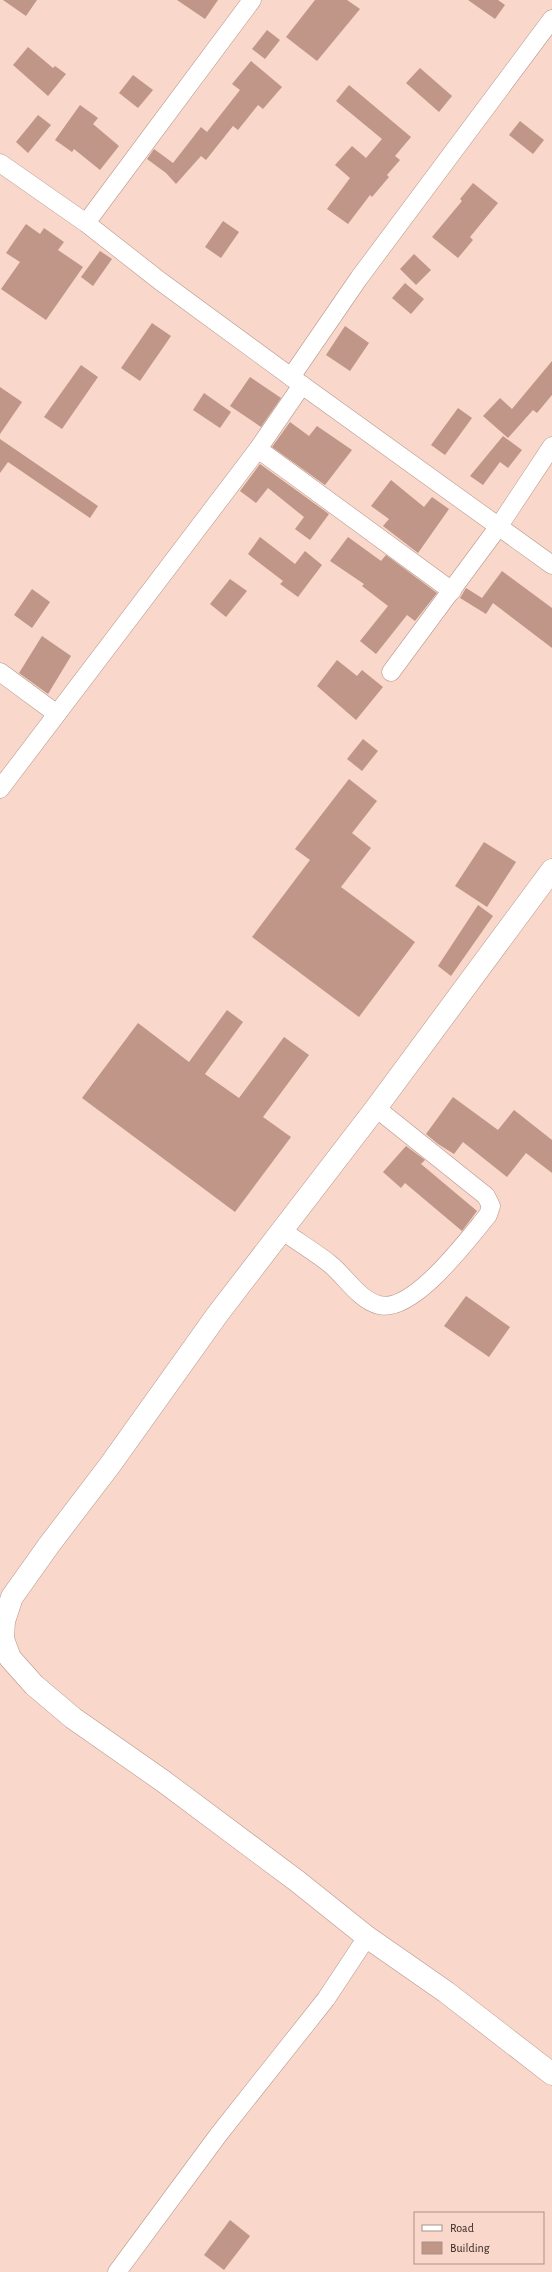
<svg xmlns="http://www.w3.org/2000/svg" width="552" height="2272" font-family="'Alegreya Sans',sans-serif">
	<style>
		.building { fill: #bf9687 }
		.lines { fill: none; stroke-linecap: round; stroke-linejoin: round }
		.minor-casing { stroke: #b6968a; stroke-width: 19 }
		.highway-casing { stroke: #b6968a; stroke-width: 23 }
		.minor { stroke: #fff; stroke-width: 18 }
		.highway { stroke: #fff; stroke-width: 22 }
	</style>
	<rect width="100%" height="100%" fill="#f9d7ca"/>
	<g class="building">
		<polygon points="3,0 37,0 26,16"/>
		<polygon points="177,0 218,0 205,19"/>
		<polygon points="315,0 347,0 360,9 317,61 286,37"/>
		<polygon points="468,0 498,0 505,5 495,19"/>
		<polygon points="267,30 280,40 265,59 252,49"/>
		<polygon points="28,47 53,68 55,66 66,74 48,96 13,65"/>
		<polygon points="251,61 282,87 263,109 258,105 238,130 233,126 206,160 201,156 176,184 166,173 147,159 154,149 173,163 201,127 207,132 240,90 232,84"/>
		<polygon points="420,68 452,96 439,112 406,83"/>
		<polygon points="133,75 153,90 138,108 119,93"/>
		<polygon points="349,85 411,137 395,156 400,160 387,175 389,177 372,197 370,195 348,224 327,209 350,178 335,165 352,146 366,158 382,139 336,101"/>
		<polygon points="80,105 98,118 93,124 119,146 100,170 74,149 72,152 55,140"/>
		<polygon points="38,115 51,125 28,153 16,142"/>
		<polygon points="520,121 544,140 533,154 509,135"/>
		<polygon points="473,183 498,203 470,237 473,240 458,258 432,237 462,201 460,199"/>
		<polygon points="223,221 239,232 221,258 205,247"/>
		<polygon points="26,224 40,234 44,228 64,242 58,250 83,267 46,320 1,289 20,262 6,253"/>
		<polygon points="100,251 112,259 93,286 81,277"/>
		<polygon points="414,254 431,270 416,285 400,269"/>
		<polygon points="405,283 424,299 411,314 392,298"/>
		<polygon points="152,323 171,336 140,381 121,368"/>
		<polygon points="345,326 369,343 350,371 326,355"/>
		<polygon points="552,361 552,395 537,413 533,410 508,438 483,416 500,398 512,409"/>
		<polygon points="81,365 98,377 62,429 44,417"/>
		<polygon points="250,377 281,398 261,427 230,406"/>
		<polygon points="0,387 22,402 0,434"/>
		<polygon points="204,393 231,412 220,428 193,410"/>
		<polygon points="458,408 472,418 445,455 431,445"/>
		<polygon points="290,422 309,436 317,426 352,450 325,485 272,447"/>
		<polygon points="503,436 522,450 508,468 500,462 483,485 470,476"/>
		<polygon points="0,439 98,506 90,518 8,462 0,473"/>
		<polygon points="260,464 329,514 310,540 295,529 304,517 268,488 256,503 240,491"/>
		<polygon points="391,480 424,507 432,497 449,509 418,553 383,526 389,519 371,506"/>
		<polygon points="260,537 295,564 305,551 322,565 298,597 280,584 283,581 248,554"/>
		<polygon points="348,537 381,561 386,555 437,593 415,621 407,615 376,654 360,641 388,606 362,586 364,584 330,561"/>
		<polygon points="502,571 552,608 552,648 493,603 486,614 460,598 466,588 482,598"/>
		<polygon points="230,579 247,591 226,617 210,604"/>
		<polygon points="32,589 50,602 32,628 14,615"/>
		<polygon points="42,636 71,656 48,694 19,673"/>
		<polygon points="337,660 357,676 362,670 383,687 356,720 317,686"/>
		<polygon points="363,739 378,751 362,771 347,759"/>
		<polygon points="349,779 377,801 352,833 371,848 341,887 415,942 359,1017 252,937 310,860 295,849"/>
		<polygon points="484,842 516,862 487,907 455,886"/>
		<polygon points="478,905 493,916 451,976 438,966"/>
		<polygon points="227,1010 243,1022 205,1074 239,1098 284,1037 309,1055 263,1117 291,1137 235,1212 82,1098 138,1023 189,1062"/>
		<polygon points="453,1097 498,1130 514,1110 552,1140 552,1173 526,1153 507,1177 463,1142 454,1154 438,1144 426,1134"/>
		<polygon points="406,1146 425,1160 421,1164 477,1211 462,1231 405,1183 401,1188 383,1172"/>
		<polygon points="466,1296 510,1327 489,1357 444,1326"/>
		<polygon points="230,2220 250,2236 224,2270 204,2255"/>
	</g>
	<g class="lines">
		<g class="minor-casing">
			<g id="minor">
				<polyline points="0,163 86,223 160,281 302,385 552,565"/>
				<polyline points="86,223 252,0"/>
				<polyline points="291,377 359,278 552,19"/>
				<polyline points="258,449 452,591"/>
				<polyline points="0,672 57,714"/>
				<polyline points="391,672 499,526 552,446"/>
				<polyline points="0,789 258,449 302,385"/>
				<path d="M283 1231C298 1242 315 1252 330 1264 345 1276 359 1300 379 1305 413 1314 468 1239 488 1215L491 1206 486 1196 376 1108"/>
				<polyline points="117,2272 219,2134 326,1999 367,1937"/>
			</g>
		</g>
		<g class="highway-casing">
			<polyline id="highway" points="552,870 376,1108 217,1315 110,1465 49,1545 12,1597 4,1621 3,1639 10,1658 34,1685 73,1718 163,1781 297,1881 367,1937 446,1992 552,2074"/>
		</g>
		<use href="#minor" class="minor"/>
		<use href="#highway" class="highway"/>
	</g>
	<rect x="414" y="2212" width="130" height="52" fill="#f9d7ca" stroke="#ab9187"/>
	<rect x="422" y="2225" width="20" height="6" fill="#ffffff" stroke="#ab9187"/>
	<text x="450" y="2232" font-size="12" fill="#352823">Road</text>
	<rect x="422" y="2242" width="20" height="12" fill="#bf9687" stroke="#ab9187"/>
	<text x="450" y="2252" font-size="12" fill="#352823">Building</text>
</svg>
